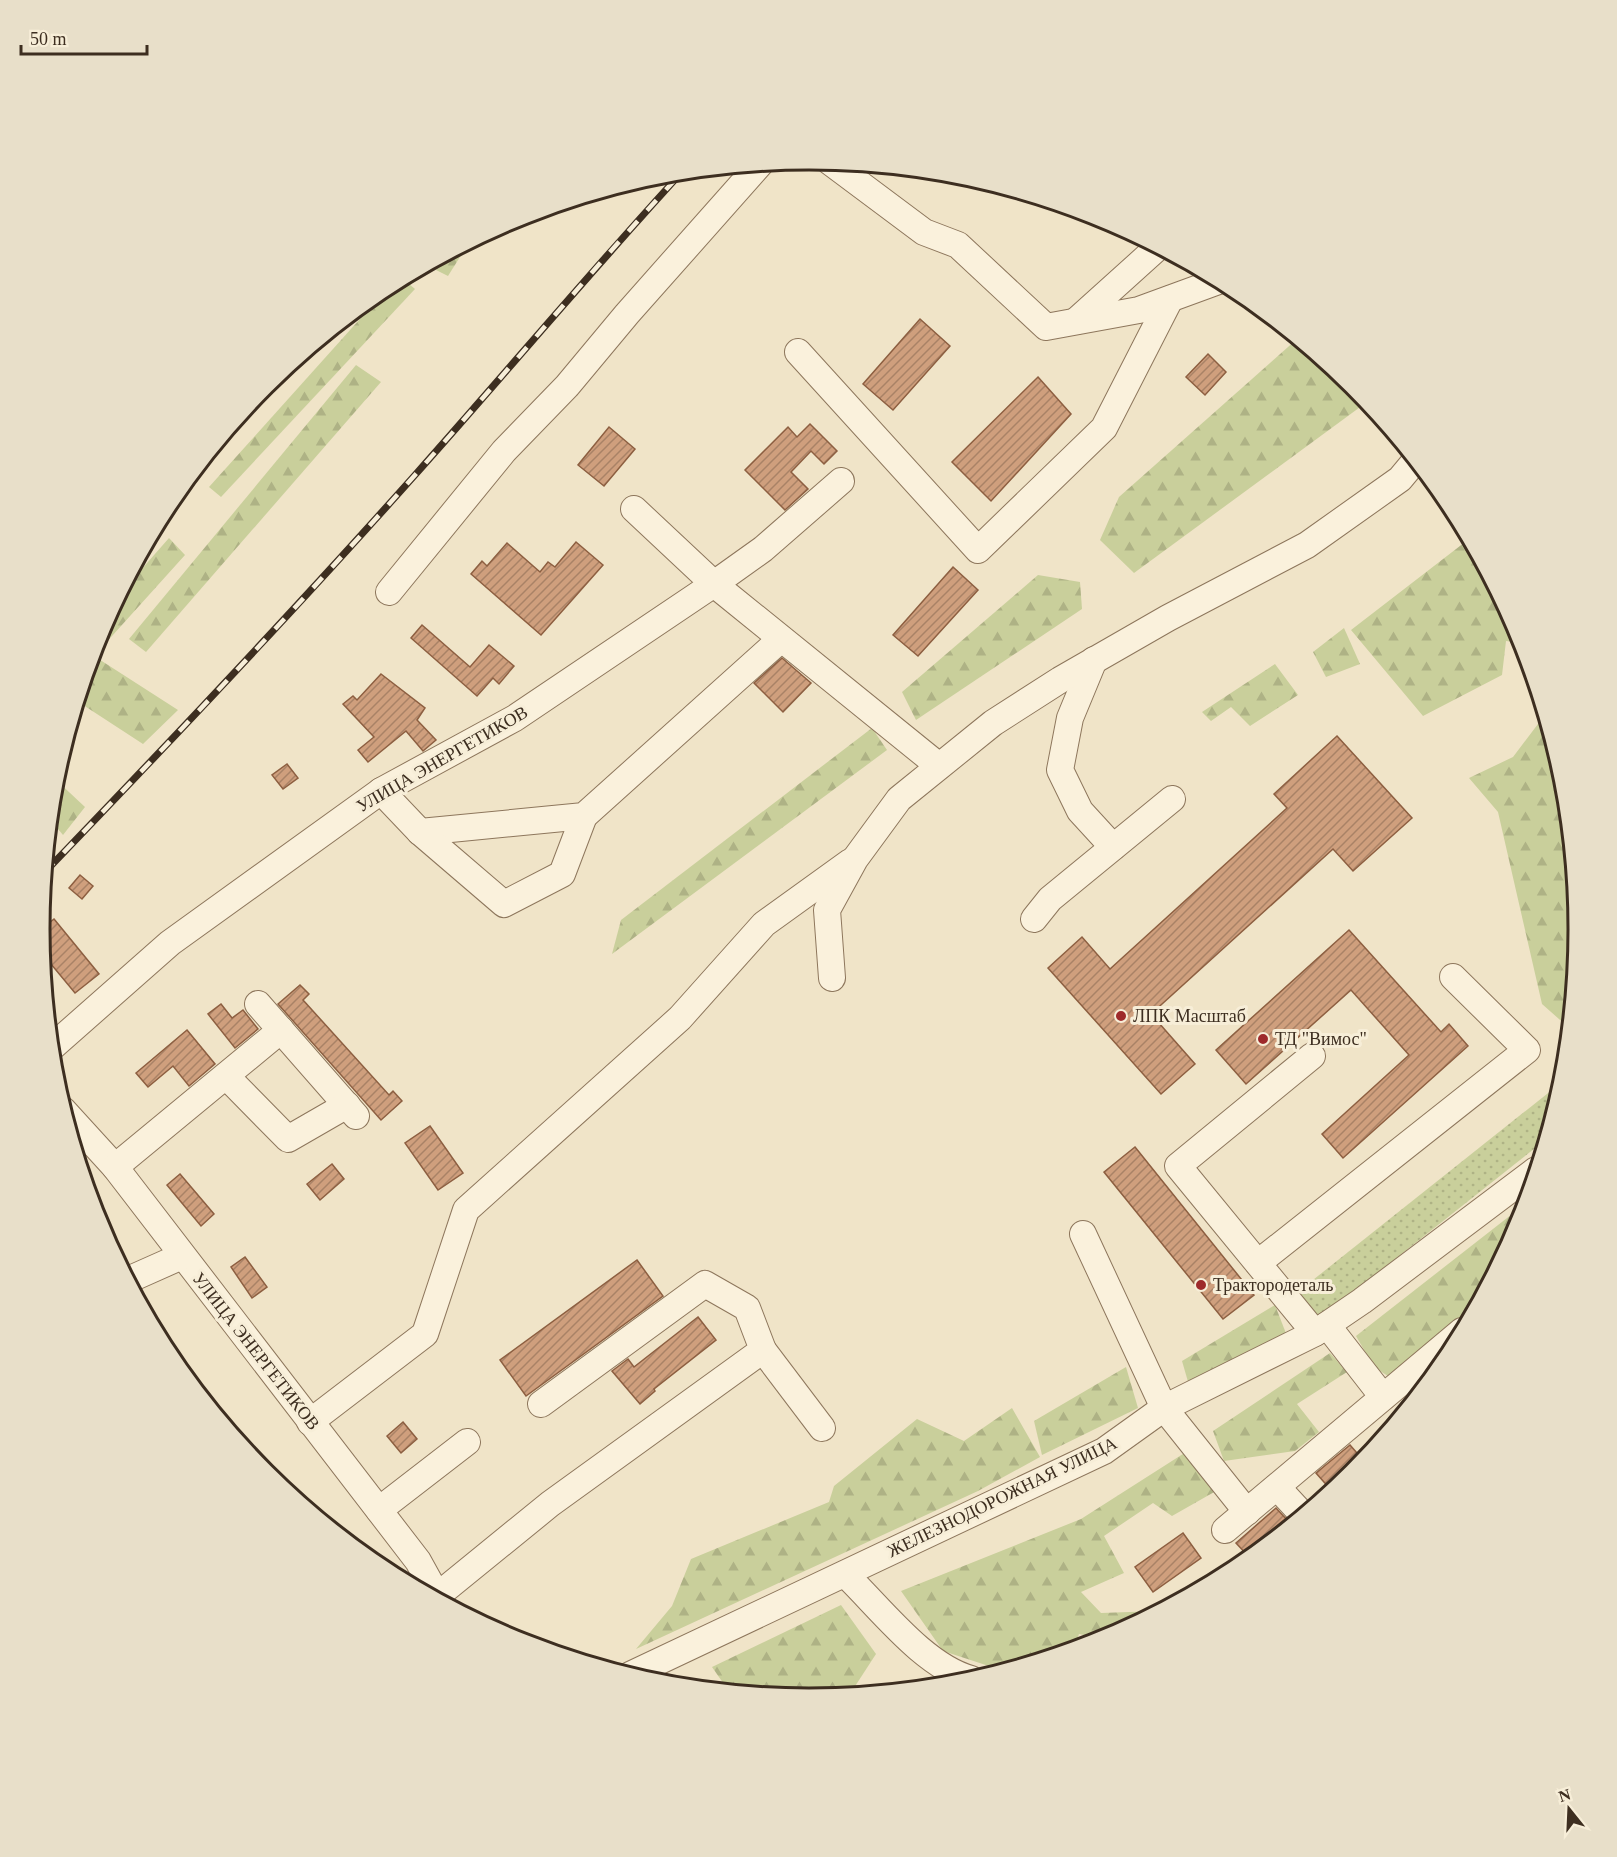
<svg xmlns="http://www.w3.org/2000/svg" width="1617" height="1857" font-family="'Times New Roman',serif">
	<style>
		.grass { fill: url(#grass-dots) }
		.forest { fill: url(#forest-firs) }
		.building { fill: url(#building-hatch); stroke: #8d5f41; stroke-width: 1.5 }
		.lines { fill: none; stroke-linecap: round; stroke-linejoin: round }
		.minor-casing { stroke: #8d765c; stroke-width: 28 }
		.minor { stroke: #faf1dc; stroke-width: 26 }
		.rail-casing { stroke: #3d2e20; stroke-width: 7 }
		.rail { stroke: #f7eed8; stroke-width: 4.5; stroke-dasharray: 14; stroke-linecap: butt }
		.poi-dot { fill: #9e2a2b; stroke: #f7eed8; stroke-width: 2 }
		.labels { text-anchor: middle; stroke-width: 6; stroke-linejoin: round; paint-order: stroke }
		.street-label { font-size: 18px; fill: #3d2e20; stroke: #f7eed8 }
		.poi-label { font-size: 18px; fill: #3d2e20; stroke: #f7eed8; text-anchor: start }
		.rim { fill: none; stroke: #3d2e20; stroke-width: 3 }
	</style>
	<defs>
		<pattern id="grass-dots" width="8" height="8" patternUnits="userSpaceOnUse" patternTransform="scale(1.5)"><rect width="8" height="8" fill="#c9cf9b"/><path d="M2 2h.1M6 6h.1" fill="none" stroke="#aeb285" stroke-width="1.8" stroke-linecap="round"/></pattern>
		<pattern id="forest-firs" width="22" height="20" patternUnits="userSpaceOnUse" patternTransform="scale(1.5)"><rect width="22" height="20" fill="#c9cf9b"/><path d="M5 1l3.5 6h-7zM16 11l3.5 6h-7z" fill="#aeb285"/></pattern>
		<pattern id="building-hatch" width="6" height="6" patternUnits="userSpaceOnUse" patternTransform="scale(1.5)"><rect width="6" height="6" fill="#cf9f7d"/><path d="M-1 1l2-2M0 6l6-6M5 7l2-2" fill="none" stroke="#a98266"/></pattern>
	</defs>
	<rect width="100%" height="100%" fill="#f0e4c8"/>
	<polygon class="grass" points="1562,1082 1544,1141 1322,1317 1309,1320 1284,1303"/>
	<g class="forest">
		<polygon points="470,241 448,276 436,270 447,253"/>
		<polygon points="402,278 415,289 221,497 209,487 394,281"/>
		<polygon points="1297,339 1353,385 1367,402 1134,573 1100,540 1119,497"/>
		<polygon points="356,365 381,382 146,652 129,639"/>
		<polygon points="169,538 185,555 94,656 178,710 143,744 77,701 98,634 118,596"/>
		<polygon points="1469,539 1522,643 1506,641 1502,675 1423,716 1351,630"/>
		<polygon points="1038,575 1080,582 1082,609 916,720 902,692"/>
		<polygon points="1344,628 1360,664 1326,677 1313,652"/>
		<polygon points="1275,664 1298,695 1250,726 1231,707 1211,721 1202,712"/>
		<polygon points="1544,716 1563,779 1578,929 1568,1027 1542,1004 1498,812 1469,778 1513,757"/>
		<polygon points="872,728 887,750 612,954 621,920"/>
		<polygon points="54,778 85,807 63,835 50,819"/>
		<polygon points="1516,1211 1519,1223 1473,1309 1391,1378 1374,1367 1356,1336"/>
		<polygon points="1275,1305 1287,1336 1191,1392 1182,1361"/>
		<polygon points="1330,1353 1347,1372 1297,1404 1319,1432 1295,1451 1224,1461 1213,1431"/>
		<polygon points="1126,1367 1138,1408 1042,1455 1034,1421"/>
		<polygon points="1012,1408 1040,1457 978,1491 636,1649 672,1606 691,1559 829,1502 834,1486 917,1419 964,1441"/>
		<polygon points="1197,1445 1216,1491 1172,1516 1153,1503 1104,1536 1124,1573 1081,1592 1101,1613 1157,1611 1104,1639 1079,1634 1074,1648 1001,1670 943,1651 901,1591 1081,1519"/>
		<polygon points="841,1605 876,1654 850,1694 808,1698 728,1690 712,1667"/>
	</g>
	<g class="building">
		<polygon points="920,319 950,346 893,410 863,384"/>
		<polygon points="1208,354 1226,372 1205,395 1186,377"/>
		<polygon points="1038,377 1071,414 991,501 952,462"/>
		<polygon points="810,424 837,451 824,464 811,451 791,472 808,489 785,510 745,470 788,427 797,437"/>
		<polygon points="609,427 635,449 604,486 578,465"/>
		<polygon points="576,542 603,565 541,635 471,574 482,561 487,566 507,543 540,572 548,562 555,567"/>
		<polygon points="953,567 978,590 918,656 893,635"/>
		<polygon points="422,625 470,667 489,645 514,666 499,684 493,678 477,696 411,638"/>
		<polygon points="782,658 811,683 783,712 754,683"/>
		<polygon points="381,674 425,708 417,720 436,740 423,751 406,731 368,762 358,750 374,737 343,704 353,696 357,700"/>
		<polygon points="1337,736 1412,818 1353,871 1333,849 1151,1014 1195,1064 1161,1094 1048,968 1082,937 1110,969 1287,808 1274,794"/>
		<polygon points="287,764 298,778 283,789 272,775"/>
		<polygon points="80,875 93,886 82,899 69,888"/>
		<polygon points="54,919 99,974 75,993 41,952 39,931"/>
		<polygon points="1349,930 1441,1032 1449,1024 1468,1046 1343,1158 1322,1134 1409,1055 1351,990 1246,1084 1216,1050"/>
		<polygon points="300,985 309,994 303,1000 389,1095 393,1091 402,1101 381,1120 278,1004"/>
		<polygon points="221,1004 232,1018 243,1010 258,1029 235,1048 208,1014"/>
		<polygon points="187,1030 215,1064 189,1086 173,1066 148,1087 136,1073"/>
		<polygon points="430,1126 463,1173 438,1190 405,1143"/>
		<polygon points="1135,1147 1254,1295 1223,1319 1104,1172"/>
		<polygon points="332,1164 344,1179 320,1200 307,1184"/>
		<polygon points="180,1174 214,1214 201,1226 167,1185"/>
		<polygon points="245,1257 267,1287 252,1298 231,1267"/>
		<polygon points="637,1260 663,1296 526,1396 500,1360"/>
		<polygon points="698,1317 716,1340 654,1389 655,1391 640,1404 612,1371 628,1359 634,1367"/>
		<polygon points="403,1422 417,1439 401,1453 387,1436"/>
		<polygon points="1350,1445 1363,1460 1331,1490 1316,1473"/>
		<polygon points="1276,1508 1288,1521 1249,1557 1236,1543"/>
		<polygon points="1183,1533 1201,1558 1153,1592 1135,1567"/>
	</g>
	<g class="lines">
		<g class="minor-casing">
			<g id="minor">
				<polyline points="829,161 924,232 958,245 1046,327 1139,310 1221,280"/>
				<polyline points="1076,321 1158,247"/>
				<polyline points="798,352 978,550 1104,428 1170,299"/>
				<polyline points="634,509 714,584 939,766"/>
				<polyline points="389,592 504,451 567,386 627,314 760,164"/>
				<polyline points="1094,660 1070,718 1060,770 1080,811 1113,847"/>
				<polyline points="381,791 420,832 584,816 781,639"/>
				<polyline points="420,832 504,904 562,874 584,816"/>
				<polyline points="1034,919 1050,899 1172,799"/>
				<polyline points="832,978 827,910 855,859 899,799 993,723 1060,680 1168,618 1307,545 1400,479 1415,461"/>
				<polyline points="258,1004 356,1116"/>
				<polyline points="51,1048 170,943 381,791 515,718 714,584 763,549 841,481"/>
				<polyline points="1312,1056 1178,1166 1315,1333"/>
				<polyline points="226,1076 288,1139 347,1105"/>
				<polyline points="63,1110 115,1167 418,1561 439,1599"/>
				<polyline points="115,1167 281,1030"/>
				<polyline points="1083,1234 1164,1408 1247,1512"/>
				<polyline points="1258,1263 1527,1050 1453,977"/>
				<polyline points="128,1280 182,1256"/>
				<polyline points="1327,1325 1383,1397"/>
				<polyline points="763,1350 822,1428"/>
				<polyline points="310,1422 425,1334 466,1210 680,1018 764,924 850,862"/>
				<polyline points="1277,1487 1302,1514"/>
				<polyline points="379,1510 467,1442"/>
				<polyline points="1225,1530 1462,1331"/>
				<path d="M846 1575C881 1609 924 1666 971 1679"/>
				<polyline points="437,1596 550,1504 763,1350 747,1308 705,1284 541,1404"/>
				<polyline points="630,1675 1104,1451 1164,1408 1315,1333 1362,1301 1536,1170"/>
			</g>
		</g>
		<use href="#minor" class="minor"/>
		<g class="rail-casing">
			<path id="rail" d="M44 873C170 742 294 611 415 475 505 374 591 271 683 171"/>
		</g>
		<use href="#rail" class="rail"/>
	</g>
	<g class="poi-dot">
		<circle cx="1121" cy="1016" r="6"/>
		<circle cx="1263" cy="1039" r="6"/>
		<circle cx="1201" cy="1285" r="6"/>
	</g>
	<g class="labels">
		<g class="street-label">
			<text transform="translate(442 759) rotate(-30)" y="6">УЛИЦА ЭНЕРГЕТИКОВ</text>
			<text transform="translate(256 1351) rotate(52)" y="6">УЛИЦА ЭНЕРГЕТИКОВ</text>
			<text transform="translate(1002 1497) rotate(-26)" y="6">ЖЕЛЕЗНОДОРОЖНАЯ УЛИЦА</text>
		</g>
		<g class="poi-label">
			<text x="1133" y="1022">ЛПК Масштаб</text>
			<text x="1275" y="1045">ТД "Вимос"</text>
			<text x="1213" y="1291">Трактородеталь</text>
		</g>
	</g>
	<path d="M0 0H1617V1857H0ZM50 929a759 759 0 1 1 1518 0a759 759 0 1 1-1518 0Z" fill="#e8dfc9" fill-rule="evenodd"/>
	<path class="rim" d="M50 929a759 759 0 1 1 1518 0a759 759 0 1 1-1518 0Z"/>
	<g transform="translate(1569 1809) rotate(342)" stroke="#f7eed8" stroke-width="4.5" paint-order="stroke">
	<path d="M0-4.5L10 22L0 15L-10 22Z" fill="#3d2e20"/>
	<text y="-9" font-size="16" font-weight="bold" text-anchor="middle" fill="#3d2e20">N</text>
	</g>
	<path d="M21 45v9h126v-9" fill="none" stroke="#3d2e20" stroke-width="3"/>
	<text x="30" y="45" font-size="18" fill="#3d2e20" stroke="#f7eed8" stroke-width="4.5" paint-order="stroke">50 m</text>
</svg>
